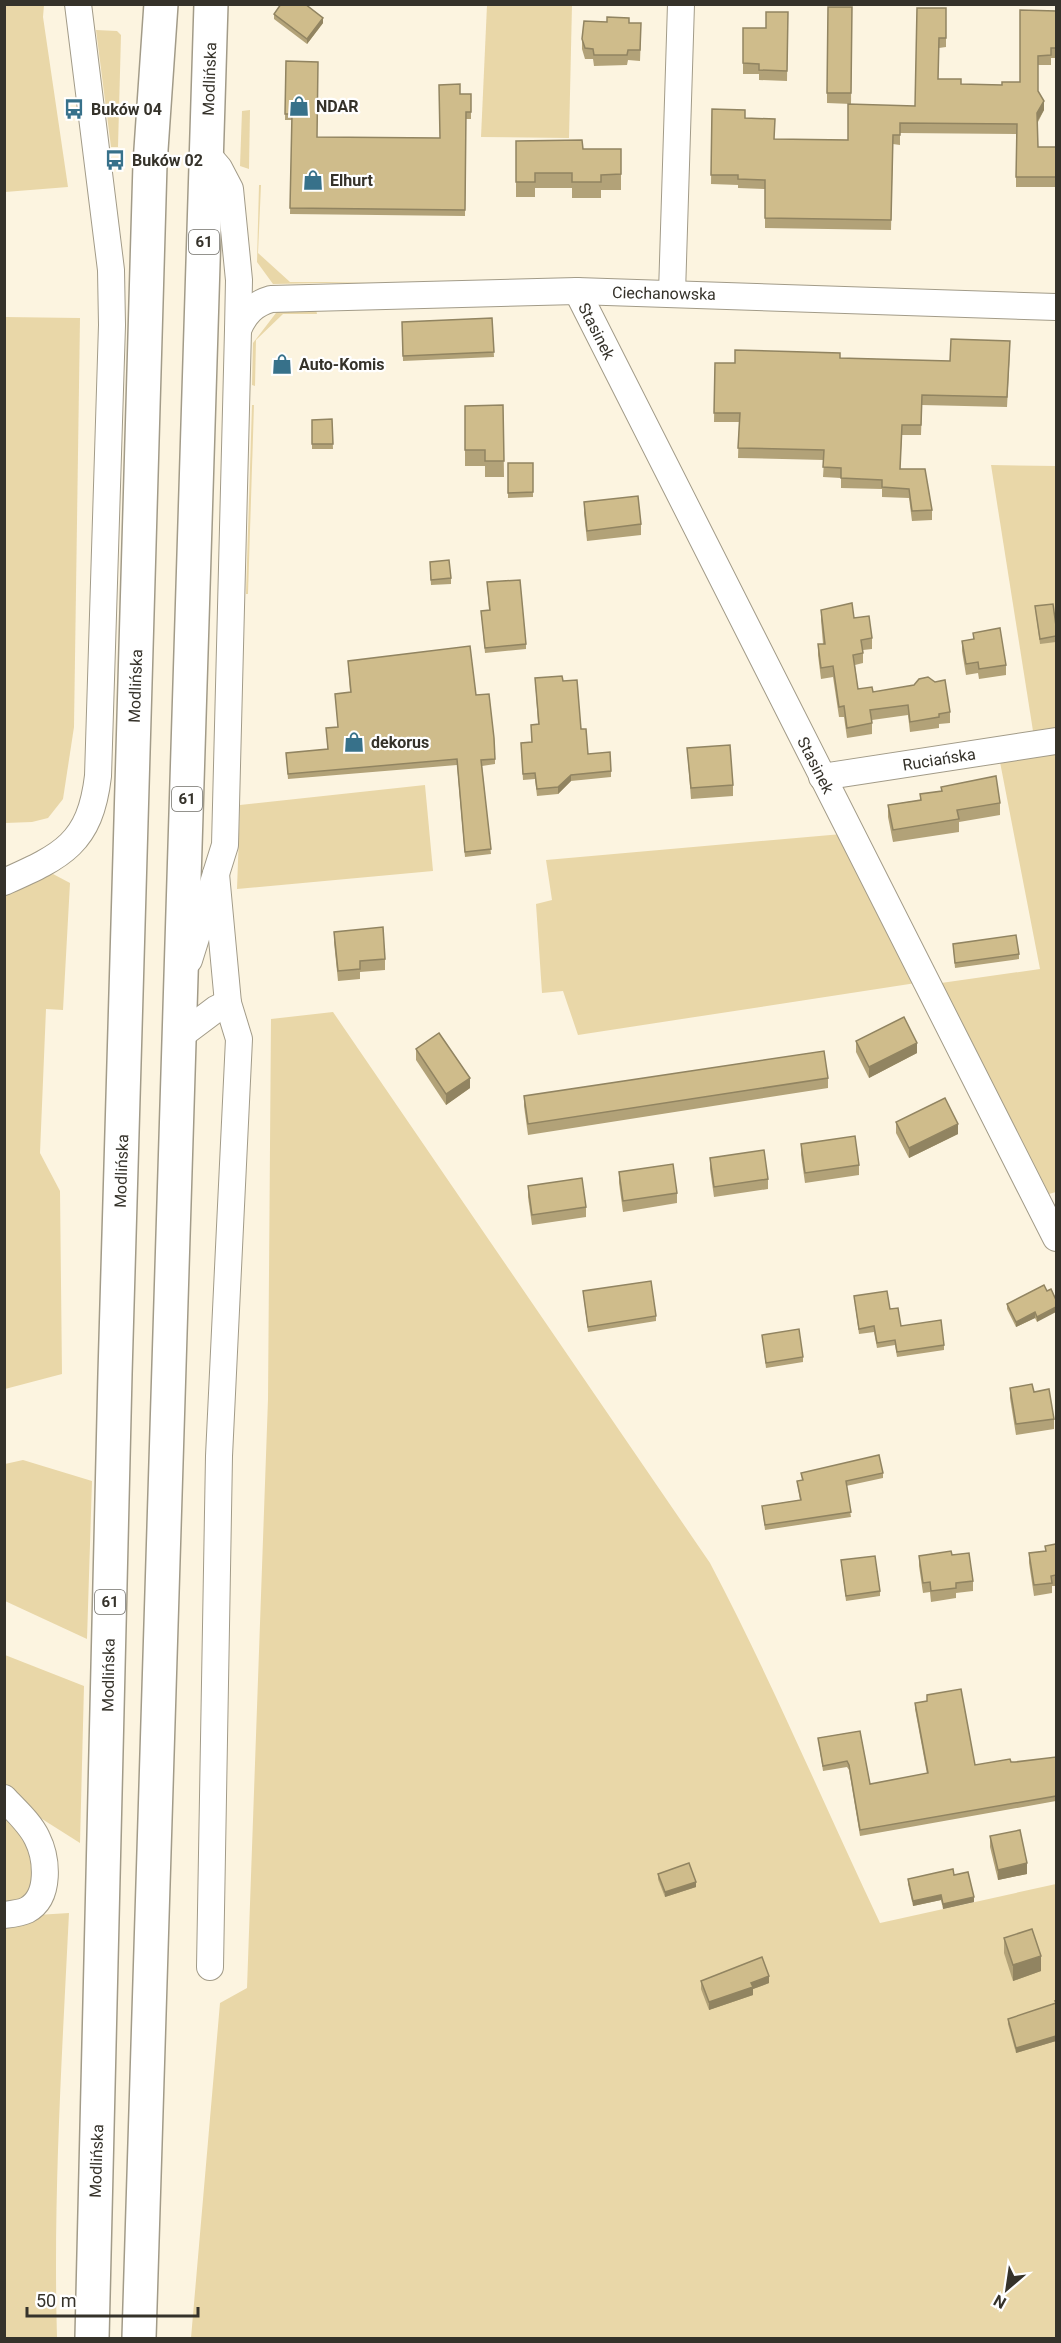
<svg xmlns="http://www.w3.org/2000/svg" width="1061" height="2343" font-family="Roboto,sans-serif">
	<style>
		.green { fill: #e9d7a8 }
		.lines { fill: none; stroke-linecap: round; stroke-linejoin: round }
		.minor-casing { stroke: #a29b88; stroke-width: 28 }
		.primary-casing { stroke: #a29b88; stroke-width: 36 }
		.minor { stroke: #fff; stroke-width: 26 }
		.primary { stroke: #fff; stroke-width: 33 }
		.wall { fill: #b2a278 }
		.shaded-wall { fill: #918461 }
		.building { fill: #cfbc8b; stroke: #918461; stroke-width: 1.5 }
		.labels { text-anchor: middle; stroke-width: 4.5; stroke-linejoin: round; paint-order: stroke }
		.shield { fill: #fff; stroke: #72706a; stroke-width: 1.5 }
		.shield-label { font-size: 15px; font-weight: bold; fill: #35322a }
		.street-label { font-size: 16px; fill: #35322a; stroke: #fff }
		.poi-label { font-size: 16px; font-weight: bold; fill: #35322a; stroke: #fff; text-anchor: start }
	</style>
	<rect width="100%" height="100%" fill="#fcf4e0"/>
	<g class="green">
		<polygon points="5,4 44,5 43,17 68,187 5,192"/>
		<polygon points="487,5 572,5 569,138 481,137"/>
		<polygon points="96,30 117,31 121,35 118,147 111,147"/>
		<polygon points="250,110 249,169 240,166 242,111"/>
		<polygon points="259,185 261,185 258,253 290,282 379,282 273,284 257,262"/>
		<polygon points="279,309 316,309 317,314 283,314 256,340 255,386 252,385 253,343"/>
		<polygon points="5,317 80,318 74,727 63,799 48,818 32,822 5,823"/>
		<polygon points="252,405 254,405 248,594 246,594"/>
		<polygon points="991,465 1056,466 1056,728 1033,731"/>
		<polygon points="1056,753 1056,1192 1049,1194 941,983 1040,969 1000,762"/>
		<polygon points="425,785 433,871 237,889 240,805"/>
		<polygon points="842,834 916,983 578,1035 563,991 542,993 536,904 552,900 546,860"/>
		<polygon points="53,874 70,883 63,1010 46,1009 40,1153 60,1191 62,1374 5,1389 5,895"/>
		<path d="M333 1012 710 1563C772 1681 823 1803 880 1923L1056 1884V2338H191L220 2003 247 1988 268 1399 271 1019Z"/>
		<polygon points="23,1460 92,1481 87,1639 5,1601 5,1464"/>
		<polygon points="5,1655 84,1686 80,1843 31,1812 5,1783"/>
		<path d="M4 1810 26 1835 39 1875C31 1888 21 1905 4 1907Z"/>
		<path d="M69 1913C62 2055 53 2197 57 2338H5V1917Z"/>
	</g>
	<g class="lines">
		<g class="minor-casing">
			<g id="minor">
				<polyline points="577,291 1056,1238"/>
				<polyline points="672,293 681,4"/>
				<path d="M238 330C245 313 254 304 271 299L577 291 1056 307"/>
				<polyline points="822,777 1056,741"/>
				<path d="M4 882C62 856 90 844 98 776L112 325 111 270 78 4"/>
				<polyline points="189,960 225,845 238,330 239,280 230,189 219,168 207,154"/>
				<polyline points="180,1036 216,1009 228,1003"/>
				<path d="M4 1798C15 1810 30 1823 37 1838 47 1858 51 1897 27 1910 21 1913 12 1914 4 1915"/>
				<polyline points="210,1967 219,1456 239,1039 228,1003 216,874"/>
			</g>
		</g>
		<g class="primary-casing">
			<g id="primary">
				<polyline points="92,2338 115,1374 150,164 161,4"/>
				<polyline points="139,2338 211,4"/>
			</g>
		</g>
		<use href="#minor" class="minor"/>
		<use href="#primary" class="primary"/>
	</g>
	<g class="wall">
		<polygon points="852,7 851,104 827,103 827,93"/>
		<polygon points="946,8 946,47 939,48 938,79 961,84 1002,85 1020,82 1056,11 1056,58 1051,58 1051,65 1038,65 1038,91 1044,110 1038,122 1038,147 1056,147 1056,187 1016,187 1016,134 900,133 900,145 893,144 891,230 765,228 765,189 738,188 738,185 711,184 712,109 745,118 775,139 848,140 915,106"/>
		<polygon points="788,12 787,81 759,80 759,74 743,74 743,28 766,28"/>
		<polygon points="274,14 323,23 307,44 274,19"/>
		<polygon points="629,23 641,34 640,61 628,60 627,65 594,66 593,59 585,59 582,49 582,39"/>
		<polygon points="286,61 317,137 440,138 460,94 471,94 471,119 466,119 465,216 290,214 292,120 285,120"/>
		<polygon points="516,141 583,149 621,149 621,190 601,190 601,198 572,198 572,188 535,188 535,197 516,197"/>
		<polygon points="492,318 494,357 403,361 402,322"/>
		<polygon points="1010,350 1007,407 922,405 921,435 902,435 900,469 932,510 932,520 912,521 909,498 882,497 882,489 841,488 841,478 823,477 824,460 738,458 739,422 714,422 715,363 735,363 840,358 950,361"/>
		<polygon points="503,405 504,477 485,477 485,466 465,466 465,406"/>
		<polygon points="332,419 333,449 312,449 312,420"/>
		<polygon points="508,463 533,463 533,497 508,498"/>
		<polygon points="584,502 641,524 641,535 587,541 584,513"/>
		<polygon points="430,567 451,578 451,584 431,585"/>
		<polygon points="487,582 526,644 526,649 485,653 481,611 489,610"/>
		<polygon points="1035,606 1056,626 1056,642 1040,644"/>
		<polygon points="821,610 854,618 872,638 872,649 863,650 863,663 855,665 858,689 873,692 950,712 950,723 939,724 939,728 910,732 908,715 872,720 872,734 847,738 844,717 839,717 833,677 821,679 818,655 818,644 823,644 821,620"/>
		<polygon points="973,633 1006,665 1006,675 979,679 978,673 966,675 962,651 962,641 973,639"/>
		<polygon points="348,661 476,695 495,759 495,764 482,766 491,854 465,857 457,765 288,779 286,753 327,749 338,728 335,694 350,692"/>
		<polygon points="535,678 563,681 581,729 588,754 611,771 611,777 571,781 558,794 537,796 535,779 523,780 521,743 532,742 531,725 538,724"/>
		<polygon points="687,748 733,785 733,796 691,799"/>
		<polygon points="941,787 1000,803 1000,815 959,822 959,832 893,842 888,817 888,805 920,800 920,794 941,791"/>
		<polygon points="334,932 385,959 385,970 360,972 360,979 338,981 334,942"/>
		<polygon points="953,944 1019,954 1019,959 955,968"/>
		<polygon points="856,1041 917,1053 869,1078 856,1052"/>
		<polygon points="416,1049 470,1088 446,1105 416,1060"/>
		<polygon points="828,1078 828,1088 528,1135 524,1106 524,1096"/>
		<polygon points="896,1122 958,1134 909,1158 896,1133"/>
		<polygon points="801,1144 859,1165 859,1175 805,1183 801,1155"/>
		<polygon points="710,1158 768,1179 768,1189 714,1197 710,1169"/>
		<polygon points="619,1172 677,1193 677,1203 623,1212 619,1183"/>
		<polygon points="528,1186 586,1207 586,1217 532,1225 528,1197"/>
		<polygon points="1044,1285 1037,1322 1035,1318 1016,1327 1007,1309 1007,1304"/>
		<polygon points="583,1291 656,1316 656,1321 588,1332"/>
		<polygon points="854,1296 890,1309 901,1326 944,1345 944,1350 897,1357 895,1345 877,1348 874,1332 859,1334"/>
		<polygon points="762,1335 803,1357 803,1362 766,1368"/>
		<polygon points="1010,1388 1034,1392 1054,1419 1054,1429 1016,1435 1010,1398"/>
		<polygon points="801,1473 883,1473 883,1478 846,1486 851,1517 765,1530 762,1506 800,1500 797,1481 802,1480"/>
		<polygon points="1056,1544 1056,1586 1052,1586 1052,1593 1034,1596 1029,1563 1029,1553 1045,1551 1045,1546"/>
		<polygon points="952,1555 973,1581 973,1591 956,1593 956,1598 931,1602 930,1592 923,1593 919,1566 919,1556"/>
		<polygon points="841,1560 880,1591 880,1596 846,1601"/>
		<polygon points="927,1695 975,1765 1015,1762 1056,1757 1056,1801 860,1836 849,1770 847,1767 823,1771 818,1738 860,1731 870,1784 927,1774 915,1709 915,1703 927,1701"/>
		<polygon points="990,1836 1027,1874 998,1880 990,1847"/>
		<polygon points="658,1874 696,1887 665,1897 658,1879"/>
		<polygon points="954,1875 974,1902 943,1909 941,1900 913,1906 908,1884 908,1879"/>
		<polygon points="1004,1938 1041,1971 1013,1981 1004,1953"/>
		<polygon points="701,1981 769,1983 753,1989 753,1995 709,2010 701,1989"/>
		<polygon points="1055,2001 1056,2001 1056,2041 1016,2053 1008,2024 1008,2019 1055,2004"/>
	</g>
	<g class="shaded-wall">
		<polygon points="323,18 323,23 307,44 307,39"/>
		<polygon points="1044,101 1044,110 1037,122 1037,113"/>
		<polygon points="571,775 571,781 558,794 558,787"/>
		<polygon points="917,1043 917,1053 869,1078 869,1067"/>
		<polygon points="470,1078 470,1088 446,1105 446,1094"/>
		<polygon points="958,1124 958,1134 909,1158 909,1148"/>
		<polygon points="1056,1307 1056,1312 1037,1322 1037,1317"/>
		<polygon points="1035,1312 1035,1318 1016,1327 1016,1322"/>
		<polygon points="1027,1863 1027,1874 998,1880 998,1870"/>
		<polygon points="696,1882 696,1887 665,1897 665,1892"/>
		<polygon points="941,1895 941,1900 913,1906 913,1901"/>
		<polygon points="974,1897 974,1902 943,1909 943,1904"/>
		<polygon points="1041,1956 1041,1971 1013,1981 1013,1965"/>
		<polygon points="769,1976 769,1983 753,1989 753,1995 709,2010 709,2002 751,1983"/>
		<polygon points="1056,2036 1056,2041 1016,2053 1016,2048"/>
	</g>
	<g class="building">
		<polygon points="281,4 305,4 323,18 307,39 274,14"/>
		<polygon points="828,7 852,7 851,93 827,93"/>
		<polygon points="917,8 946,8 946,38 939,38 938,79 961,79 961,84 1002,85 1002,82 1020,82 1020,10 1056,11 1056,48 1051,48 1051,55 1038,56 1038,91 1044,101 1037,113 1038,147 1056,147 1056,177 1016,177 1017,124 900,123 900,135 893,135 891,220 765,218 765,180 738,179 738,175 711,175 712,109 745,110 745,118 775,119 774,139 848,140 848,104 915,106"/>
		<polygon points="766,12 788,12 787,71 759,70 759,64 743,63 743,28 766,28"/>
		<polygon points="607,17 629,18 629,23 641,23 640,50 628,50 627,55 594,55 593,49 585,48 582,39 584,21 607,22"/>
		<polygon points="286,61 318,62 317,137 440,138 439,85 460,84 460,94 471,94 471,112 466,112 465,210 290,208 292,114 285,114"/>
		<polygon points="582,140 583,149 621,149 621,174 601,175 601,182 572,182 572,173 535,173 535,182 516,182 516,141"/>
		<polygon points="492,318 494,352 403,356 402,322"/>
		<polygon points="951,339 1010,341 1007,397 922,395 921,425 902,425 900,469 925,469 932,510 912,511 909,489 882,487 882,480 841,478 841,468 823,467 824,450 738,448 740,413 714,413 715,363 735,363 735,350 840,353 840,358 950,361"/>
		<polygon points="503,405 504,461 485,461 485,450 465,450 465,406"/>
		<polygon points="332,419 333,444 312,444 312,420"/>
		<polygon points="508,463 533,463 533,492 508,493"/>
		<polygon points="638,496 641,524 587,531 584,502"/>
		<polygon points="449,560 451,578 431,580 430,562"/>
		<polygon points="520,580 526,644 485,648 481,611 490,610 487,582"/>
		<polygon points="852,603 854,618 869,616 872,638 861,640 863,653 853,655 858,689 872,687 873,692 914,685 919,679 928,677 935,682 945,680 950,712 939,714 939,717 910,722 908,705 870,710 872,723 847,728 844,706 839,707 833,666 821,668 818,644 825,644 821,610"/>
		<polygon points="1053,604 1056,626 1056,636 1040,639 1035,606"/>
		<polygon points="1000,628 1006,665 979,669 978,662 966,664 962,641 974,639 973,633"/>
		<polygon points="470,646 476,695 489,694 494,738 495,759 481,760 491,849 465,852 457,759 288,774 286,753 328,749 326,728 338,727 335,694 351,692 348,661"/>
		<polygon points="562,676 563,681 577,680 581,729 586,729 588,754 610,752 611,771 571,775 558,787 537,789 535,773 523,774 521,743 532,742 531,725 539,724 535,678"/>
		<polygon points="730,745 733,785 691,788 687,748"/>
		<polygon points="996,776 1000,803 957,810 959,819 893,830 888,805 921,800 920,794 942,791 941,787"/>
		<polygon points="383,927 385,959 360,961 360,969 338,971 334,932"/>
		<polygon points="1016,935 1019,954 955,963 953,944"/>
		<polygon points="904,1017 917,1043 869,1067 856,1041"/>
		<polygon points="439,1033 470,1078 446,1094 416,1049"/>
		<polygon points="824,1051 828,1078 528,1124 524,1096"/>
		<polygon points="945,1098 958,1124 909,1148 896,1122"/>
		<polygon points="855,1136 859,1165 805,1173 801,1144"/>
		<polygon points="764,1150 768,1179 714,1187 710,1158"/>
		<polygon points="673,1164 677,1193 623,1201 619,1172"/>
		<polygon points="582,1178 586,1207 532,1215 528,1186"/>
		<polygon points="651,1281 656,1316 588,1327 583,1291"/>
		<polygon points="1044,1285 1047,1291 1051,1289 1056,1300 1056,1307 1037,1317 1035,1312 1016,1322 1007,1304"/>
		<polygon points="887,1291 890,1309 898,1308 901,1326 941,1320 944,1345 897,1352 895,1340 877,1343 874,1326 859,1329 854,1296"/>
		<polygon points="799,1329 803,1357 766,1363 762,1335"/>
		<polygon points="1032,1384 1034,1392 1049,1389 1054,1419 1016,1424 1010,1388"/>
		<polygon points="879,1455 883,1473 846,1481 851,1512 765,1525 762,1506 801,1500 797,1481 803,1480 801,1473"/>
		<polygon points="1056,1544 1056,1575 1051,1576 1052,1583 1034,1585 1029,1553 1046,1551 1045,1546"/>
		<polygon points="951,1551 952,1555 969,1553 973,1581 956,1583 956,1588 931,1591 930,1582 923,1583 919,1556"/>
		<polygon points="875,1556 880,1591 846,1596 841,1560"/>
		<polygon points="961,1689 975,1765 1010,1759 1011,1762 1015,1762 1056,1757 1056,1796 860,1830 849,1765 847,1761 823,1766 818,1738 860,1731 870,1784 928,1773 915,1703 927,1701 927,1695"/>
		<polygon points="1020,1830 1027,1863 998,1870 990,1836"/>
		<polygon points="689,1863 696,1882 665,1892 658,1874"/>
		<polygon points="953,1869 954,1875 968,1872 974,1897 943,1904 941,1895 913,1901 908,1879"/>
		<polygon points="1032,1929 1041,1956 1013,1965 1004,1938"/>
		<polygon points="762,1957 769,1976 751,1983 753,1987 709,2002 701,1981"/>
		<polygon points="1055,2001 1056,2001 1056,2036 1016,2048 1008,2019 1056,2003"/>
	</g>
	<defs>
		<g id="shop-bare" transform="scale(1.62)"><path d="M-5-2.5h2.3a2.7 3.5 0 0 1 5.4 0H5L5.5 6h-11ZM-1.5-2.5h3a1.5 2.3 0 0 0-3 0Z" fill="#37718a" stroke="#fff" stroke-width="2.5" paint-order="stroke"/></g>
		<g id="bus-bare" transform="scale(1.62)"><path d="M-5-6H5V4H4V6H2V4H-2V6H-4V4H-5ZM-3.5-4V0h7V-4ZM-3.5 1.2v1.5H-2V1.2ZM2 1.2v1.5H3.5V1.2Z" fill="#37718a" stroke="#fff" stroke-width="2.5" paint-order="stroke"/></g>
	</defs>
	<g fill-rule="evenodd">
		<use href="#shop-bare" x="299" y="106"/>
		<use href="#bus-bare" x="74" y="109"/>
		<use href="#bus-bare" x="115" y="160"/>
		<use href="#shop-bare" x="313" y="180"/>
		<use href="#shop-bare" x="282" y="364"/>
		<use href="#shop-bare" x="354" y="742"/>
	</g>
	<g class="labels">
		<g class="shield">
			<rect x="189" y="230" width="30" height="24" rx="4.5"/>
			<rect x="172" y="787" width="30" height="24" rx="4.5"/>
			<rect x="95" y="1590" width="30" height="24" rx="4.5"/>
		</g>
		<g class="shield-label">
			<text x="204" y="247">61</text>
			<text x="187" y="804">61</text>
			<text x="110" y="1607">61</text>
		</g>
		<g class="street-label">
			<text transform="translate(209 79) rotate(-88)" y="6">Modlińska</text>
			<text transform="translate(664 293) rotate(1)" y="6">Ciechanowska</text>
			<text transform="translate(597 331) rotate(63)" y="6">Stasinek</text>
			<text transform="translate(135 686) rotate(-88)" y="6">Modlińska</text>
			<text transform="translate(939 759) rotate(-9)" y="6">Ruciańska</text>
			<text transform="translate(816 765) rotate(63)" y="6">Stasinek</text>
			<text transform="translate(121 1171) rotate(-88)" y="6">Modlińska</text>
			<text transform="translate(108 1675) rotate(-89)" y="6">Modlińska</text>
			<text transform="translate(96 2161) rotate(-88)" y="6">Modlińska</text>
		</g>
		<g class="poi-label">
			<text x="316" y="112">NDAR</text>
			<text x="91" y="115">Buków 04</text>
			<text x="132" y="166">Buków 02</text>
			<text x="330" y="186">Elhurt</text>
			<text x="299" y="370">Auto-Komis</text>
			<text x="371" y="748">dekorus</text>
		</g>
	</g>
	<rect width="1061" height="2343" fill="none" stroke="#35322a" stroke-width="12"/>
	<g transform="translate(1007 2289) rotate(209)" stroke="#ffffff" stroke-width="4.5" paint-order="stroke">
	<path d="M0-4.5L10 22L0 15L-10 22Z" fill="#35322a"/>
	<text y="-9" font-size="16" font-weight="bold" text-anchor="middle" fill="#35322a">N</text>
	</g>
	<path d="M27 2307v9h171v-9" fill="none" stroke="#35322a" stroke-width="3"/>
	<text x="36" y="2307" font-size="18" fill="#35322a" stroke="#ffffff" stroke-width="4.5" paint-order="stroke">50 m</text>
</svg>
